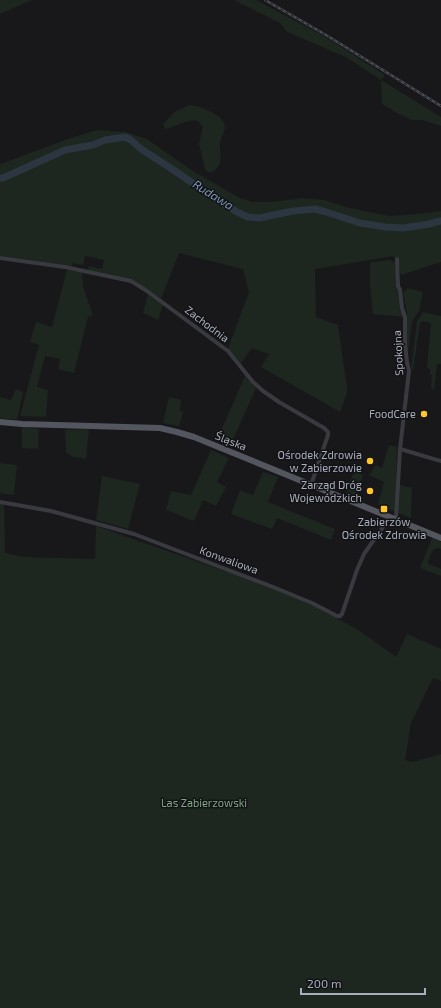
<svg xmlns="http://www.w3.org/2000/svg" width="441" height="1008" font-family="'Exo 2',sans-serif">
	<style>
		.green { fill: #1d261f }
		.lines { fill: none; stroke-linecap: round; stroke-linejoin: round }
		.river { stroke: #2c3640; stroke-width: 7 }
		.minor { stroke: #393940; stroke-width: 4 }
		.primary { stroke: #54565f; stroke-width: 6 }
		.rail-casing { stroke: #4b4d55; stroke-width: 2.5 }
		.rail { stroke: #131316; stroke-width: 1; stroke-dasharray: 3; stroke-linecap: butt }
		.poi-dot { fill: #ffc52c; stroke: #131316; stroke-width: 1.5 }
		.labels { text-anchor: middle; stroke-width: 3; stroke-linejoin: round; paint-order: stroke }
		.street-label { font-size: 11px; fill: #a9aebc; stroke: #131316 }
		.poi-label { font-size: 11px; fill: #a9aebc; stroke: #131316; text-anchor: end }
		.park-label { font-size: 11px; fill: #7ea884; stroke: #131316 }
		.water-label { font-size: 12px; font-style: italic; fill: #7d9ab9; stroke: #131316 }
	</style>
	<rect width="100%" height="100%" fill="#18181b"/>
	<g class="green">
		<polygon points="0,0 32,0 0,14"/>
		<polygon points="234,0 256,0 322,35 385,75 381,80 441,117 441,126 422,120 411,120 399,114 382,104 381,80 346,57 287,32 280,23"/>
		<path d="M190 105C198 105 219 114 223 121 228 130 222 133 220 142 219 149 222 156 220 163 218 170 209 177 205 169L199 144 203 126C202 126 198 121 198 121 192 117 172 128 165 129L163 124 176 111Z"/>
		<polygon points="97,130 126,132 147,139 193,171 240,198 253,202 271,202 303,198 324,200 349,208 390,216 417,214 441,211 441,262 401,275 398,260 393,256 315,269 316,317 338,325 347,388 347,393 340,412 261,367 269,354 252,348 241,363 228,349 249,292 243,269 179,253 161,299 131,279 88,271 89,266 102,269 104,260 85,256 83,265 72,263 72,266 0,256 0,164 71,138"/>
		<polygon points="390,260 394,262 396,268 397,289 404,317 373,314 370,287 370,262"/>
		<polygon points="67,270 82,272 83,287 93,315 88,317 74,373 58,369 60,359 45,356 37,387 48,390 46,417 20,416 39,345 30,342 36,322 52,327"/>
		<polygon points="408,288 423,292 419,311 412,321 407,362 407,314 403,292"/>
		<polygon points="148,294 163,305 158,320 143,313"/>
		<polygon points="423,312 441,316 441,364 437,364 434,390 431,389 432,375 430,374 430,369 427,368 431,323 423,321 420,323 413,370 411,369 417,322"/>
		<polygon points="245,376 256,388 230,446 217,440"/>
		<polygon points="16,389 23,392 17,420 0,418 0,397 11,400"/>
		<polygon points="169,397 181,400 180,411 183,412 179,426 163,423"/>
		<polygon points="22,427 39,429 38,449 22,448"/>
		<polygon points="89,429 86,459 73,457 66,452 65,430"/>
		<polygon points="389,445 397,447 396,484 412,488 411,518 378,505 384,482 369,475 376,465 382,468"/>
		<polygon points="211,450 229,458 217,482 226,487 216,506 203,500 194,521 166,510 171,491 191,495"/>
		<polygon points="0,463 17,465 14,495 0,493"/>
		<polygon points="263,472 278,477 268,502 335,529 331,540 277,518 272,529 231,514 240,490 253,495"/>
		<polygon points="354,472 363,475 356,496 346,492"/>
		<polygon points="102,476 140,484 128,529 96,520"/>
		<polygon points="0,503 4,504 5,553 23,557 95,559 96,526 282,591 313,605 360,631 396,657 407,634 441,649 441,681 433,678 411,723 405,760 413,762 441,754 441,1008 0,1008"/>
		<polygon points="432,538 441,542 441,549 437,548 432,551 428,562 429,564 441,569 441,576 420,568"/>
	</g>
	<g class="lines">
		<polyline class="river" points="0,178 3,178 65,150 93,145 105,140 125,137 131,140 141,149 169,167 200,188 237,212 248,217 259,218 293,211 315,209 326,212 360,223 385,227 403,228 429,224 441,221"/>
		<g class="minor">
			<polyline points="0,258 65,267 131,281 147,291 228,351 253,382 263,391 279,402 324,428 328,432 328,435 311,485"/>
			<polyline points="400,449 441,461"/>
			<polyline points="0,502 51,511 134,534 273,587 312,603 337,616 340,616 342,614 357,570 364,554 390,517"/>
			<polyline points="396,519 400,449 409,371 407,362 405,344 405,317 402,308 400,290 398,286 397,259"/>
		</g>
		<polyline class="primary" points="0,422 22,424 160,428 177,432 194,437 441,538"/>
		<g class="rail-casing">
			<polyline id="rail" points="265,0 326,35 441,106"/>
		</g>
		<use href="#rail" class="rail"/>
	</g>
	<g class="poi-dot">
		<circle cx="424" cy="414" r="4"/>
		<circle cx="370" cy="461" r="4"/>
		<circle cx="370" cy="491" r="4"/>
		<rect x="380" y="505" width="8" height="8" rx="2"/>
	</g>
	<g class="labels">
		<g class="street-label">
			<text transform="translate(207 324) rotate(37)" y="4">Zachodnia</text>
			<text transform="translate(398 353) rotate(-93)" y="4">Spokojna</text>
			<text transform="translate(231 441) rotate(22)" y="4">Śląska</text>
			<text transform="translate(229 560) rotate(20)" y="4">Konwaliowa</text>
		</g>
		<g class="poi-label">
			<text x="416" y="418">FoodCare</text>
			<text x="362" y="459">Ośrodek Zdrowia<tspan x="362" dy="13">w Zabierzowie</tspan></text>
			<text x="362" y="489">Zarząd Dróg<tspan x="362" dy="13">Wojewódzkich</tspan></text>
			<text x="384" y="526" text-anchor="middle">Zabierzów<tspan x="384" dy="13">Ośrodek Zdrowia</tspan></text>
		</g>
		<g class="park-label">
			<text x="204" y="807">Las Zabierzowski</text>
		</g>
		<g class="water-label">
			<text transform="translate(213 195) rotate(32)" y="4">Rudawa</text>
		</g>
	</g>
	<path d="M301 988v6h124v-6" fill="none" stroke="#a9aebc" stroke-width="2"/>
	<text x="307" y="988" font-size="12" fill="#a9aebc" stroke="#131316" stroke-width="3" paint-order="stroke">200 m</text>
</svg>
